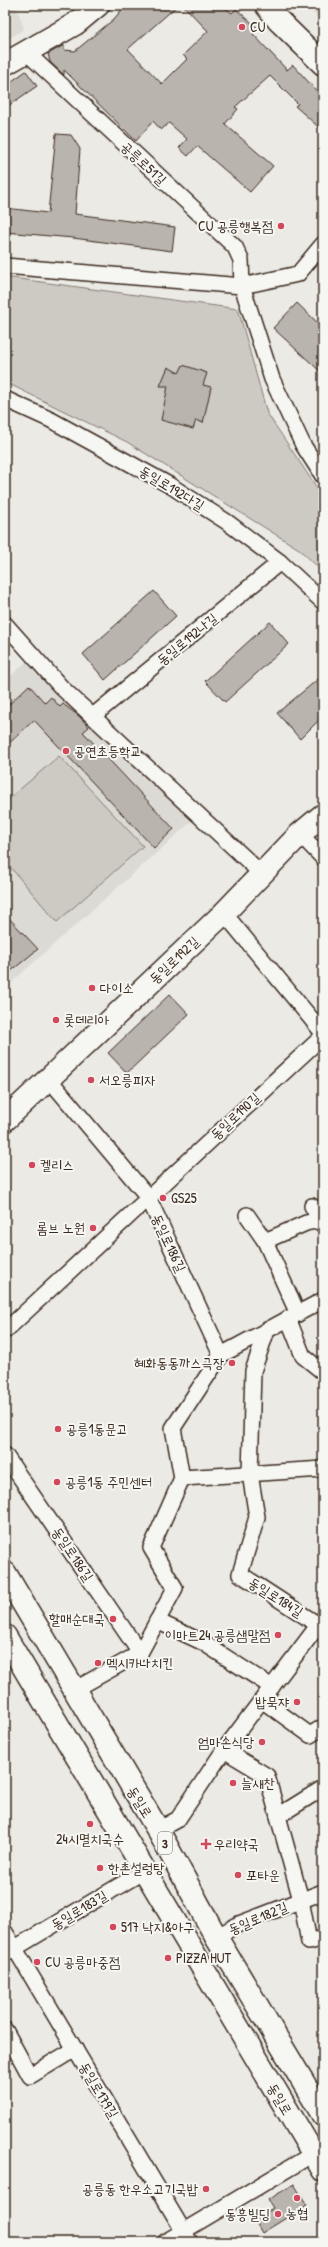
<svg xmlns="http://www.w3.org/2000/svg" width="328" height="2247" font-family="'Patrick Hand','Poor Story',sans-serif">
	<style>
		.built { fill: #dcdad4 }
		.green { fill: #cdcac4; stroke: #847a71 }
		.building { fill: #bab4ae; stroke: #3b2a1e }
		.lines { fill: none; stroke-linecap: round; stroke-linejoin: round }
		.street-casing { stroke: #3b2a1e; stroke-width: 18 }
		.secondary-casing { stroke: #3b2a1e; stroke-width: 25 }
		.primary-casing { stroke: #3b2a1e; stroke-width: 25 }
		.street { stroke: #f6f6f2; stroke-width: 15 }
		.secondary { stroke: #f6f6f2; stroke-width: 22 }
		.primary { stroke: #f6f6f2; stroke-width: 22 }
		.poi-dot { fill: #d1495b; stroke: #f6f6f2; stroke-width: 1.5 }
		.labels { text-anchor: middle; stroke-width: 4; stroke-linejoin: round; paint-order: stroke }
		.shield { fill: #f6f6f2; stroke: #73675e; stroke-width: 1 }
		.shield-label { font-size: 13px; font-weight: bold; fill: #3b2a1e }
		.poi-label { font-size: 14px; fill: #3b2a1e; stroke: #f6f6f2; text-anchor: start }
		.street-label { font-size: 14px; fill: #3b2a1e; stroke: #f6f6f2 }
	</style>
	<rect width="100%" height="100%" fill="#ebeae5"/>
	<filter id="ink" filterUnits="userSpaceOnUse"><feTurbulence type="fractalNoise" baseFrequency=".025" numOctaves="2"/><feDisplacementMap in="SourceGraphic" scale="8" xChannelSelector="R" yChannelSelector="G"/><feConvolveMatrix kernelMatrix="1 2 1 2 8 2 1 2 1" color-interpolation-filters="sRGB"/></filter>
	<g filter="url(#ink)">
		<g class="built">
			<polygon points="5,5 16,5 24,29 5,41"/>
			<polygon points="306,5 323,5 323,23"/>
			<polygon points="36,653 192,821 5,988 5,681"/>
		</g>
		<g class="green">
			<polygon points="5,277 238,309 267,413 323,497 323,572 299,549 127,442 5,382"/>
			<polygon points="59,756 143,846 57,922 5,861 5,802"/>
		</g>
		<g class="building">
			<polygon points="132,5 178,5 128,49 162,84 187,59 183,55 208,31 183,5 221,5 232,13 236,9 259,29 253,34 287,70 293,65 323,98 323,131 295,106 298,104 270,76 235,107 238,109 225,124 273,166 250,192 197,146 188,156 179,148 187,139 169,123 161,130 153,121 136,141 64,70 64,75 50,62 48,54 64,45 64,50 75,51 114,19 124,7 127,10"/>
			<polygon points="26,71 37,86 5,108 5,86"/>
			<polygon points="56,134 71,135 80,149 75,214 175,227 172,251 73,238 5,232 5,208 48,213"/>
			<polygon points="297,303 323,328 323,374 273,328"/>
			<polygon points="183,365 207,373 203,385 211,387 203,423 196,420 193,429 161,420 168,386 160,386 168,367 179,373"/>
			<polygon points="154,591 176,616 105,680 83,654"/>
			<polygon points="270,622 289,644 225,702 205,681"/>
			<polygon points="323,675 323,716 300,739 277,713"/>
			<polygon points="29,685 45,703 51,697 60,707 63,704 79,716 89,727 83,732 174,829 154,848 34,720 5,747 5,708"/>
			<polygon points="5,914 38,949 5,976"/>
			<polygon points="170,994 189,1014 127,1073 108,1053"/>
			<polygon points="294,2184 307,2205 262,2233 254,2219 273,2208 268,2200"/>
		</g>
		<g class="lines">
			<g class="street-casing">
				<g id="street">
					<polyline points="25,51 235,247 241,260 242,286 298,274 323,244"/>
					<polyline points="5,266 242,286 272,379 303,445 323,476"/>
					<polyline points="5,399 51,420 171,486 227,522 280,562 323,602"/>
					<polyline points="5,624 61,687 262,874"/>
					<polyline points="93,716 280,562"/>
					<polyline points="300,834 323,858"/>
					<polyline points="224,913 323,1033"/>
					<polyline points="49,1079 148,1197 221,1355"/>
					<polyline points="312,1206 323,1225"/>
					<polyline points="247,1215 265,1241 298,1314"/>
					<polyline points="265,1241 306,1223 320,1220"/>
					<polyline points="323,1300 221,1355 173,1428 182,1478 323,1469"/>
					<polyline points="288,1318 303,1356 323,1372"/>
					<polyline points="267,1330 253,1371 250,1474 257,1517 240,1574 323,1628"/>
					<polyline points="5,1331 323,1036"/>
					<polyline points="5,1455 140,1653"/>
					<polyline points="157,1621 202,1642 272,1687"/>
					<polyline points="74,1690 140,1653 175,1588 151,1548 182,1478"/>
					<polyline points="263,1701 310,1735 323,1727"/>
					<polyline points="224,1750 267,1776 301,1900 309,1942 323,1938"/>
					<polyline points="278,1816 323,1788"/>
					<polyline points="158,1830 178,1819 224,1750 323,1619"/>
					<polyline points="5,1932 190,2242"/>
					<polyline points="216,1937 239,1924 323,1892"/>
					<polyline points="5,1954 144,1871"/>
					<polyline points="5,2030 30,2076 75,2049"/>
					<polyline points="165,2242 323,2148"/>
				</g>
			</g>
			<g class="secondary-casing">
				<g id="secondary">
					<polyline points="266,5 278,20 323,64"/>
					<polyline points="5,64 75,24 98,5"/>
					<polyline points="5,1120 224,913 300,834 323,815"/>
				</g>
			</g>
			<g class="primary-casing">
				<g id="primary">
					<polyline points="5,1573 158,1830 216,1937 323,2115"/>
					<polyline points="5,1636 323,2170"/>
				</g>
			</g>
			<use href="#street" class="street"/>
			<use href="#secondary" class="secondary"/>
			<use href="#primary" class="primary"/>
		</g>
	</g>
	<g class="poi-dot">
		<circle cx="242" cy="27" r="4"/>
		<circle cx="281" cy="226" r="4"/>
		<circle cx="66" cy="751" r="4"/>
		<circle cx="92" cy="988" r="4"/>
		<circle cx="56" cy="1020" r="4"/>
		<circle cx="91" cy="1080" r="4"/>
		<circle cx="32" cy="1165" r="4"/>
		<circle cx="163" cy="1198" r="4"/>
		<circle cx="93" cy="1228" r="4"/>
		<circle cx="232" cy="1363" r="4"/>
		<circle cx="58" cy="1429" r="4"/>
		<circle cx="57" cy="1482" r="4"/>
		<circle cx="113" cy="1619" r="4"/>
		<circle cx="278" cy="1635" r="4"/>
		<circle cx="98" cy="1663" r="4"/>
		<circle cx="297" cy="1702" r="4"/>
		<circle cx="262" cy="1742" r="4"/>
		<circle cx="233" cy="1783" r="4"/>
		<circle cx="90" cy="1824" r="4"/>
		<path d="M204 1838h4v4h4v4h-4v4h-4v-4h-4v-4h4z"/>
		<circle cx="100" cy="1868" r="4"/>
		<circle cx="238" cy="1875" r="4"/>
		<circle cx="113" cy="1927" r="4"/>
		<circle cx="168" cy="1958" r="4"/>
		<circle cx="37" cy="1962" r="4"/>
		<circle cx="206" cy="2189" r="4"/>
		<circle cx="297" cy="2198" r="4"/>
		<circle cx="278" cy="2214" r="4"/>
	</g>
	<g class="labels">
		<rect class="shield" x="158" y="1832" width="14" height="22" rx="3"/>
		<g class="shield-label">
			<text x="165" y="1848">3</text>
		</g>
		<g class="poi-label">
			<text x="250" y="32">CU</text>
			<text x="273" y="231" text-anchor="end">CU 공릉행복점</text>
			<text x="74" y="756">공연초등학교</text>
			<text x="100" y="993">다이소</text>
			<text x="64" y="1025">롯데리아</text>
			<text x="99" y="1085">서오릉피자</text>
			<text x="40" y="1170">켈리스</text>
			<text x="171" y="1203">GS25</text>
			<text x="85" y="1233" text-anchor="end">롬브 노원</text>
			<text x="224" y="1368" text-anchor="end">혜화동동까스극장</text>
			<text x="66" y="1434">공릉1동문고</text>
			<text x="65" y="1487">공릉1동 주민센터</text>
			<text x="105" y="1624" text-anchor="end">할매순대국</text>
			<text x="270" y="1640" text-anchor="end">이마트24 공릉샘말점</text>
			<text x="106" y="1668">멕시카나치킨</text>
			<text x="289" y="1707" text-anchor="end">밥묵쟈</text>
			<text x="254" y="1747" text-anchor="end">엄마손식당</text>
			<text x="241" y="1788">늘새찬</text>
			<text x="90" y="1844" text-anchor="middle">24시멸치국수</text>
			<text x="214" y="1849">우리약국</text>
			<text x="108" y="1873">한촌설렁탕</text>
			<text x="246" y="1880">포타운</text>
			<text x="121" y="1932">517 낙지&amp;아구</text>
			<text x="176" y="1963">PIZZA HUT</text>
			<text x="45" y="1967">CU 공릉마중점</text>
			<text x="198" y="2194" text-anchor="end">공릉동 한우소고기국밥</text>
			<text x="297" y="2218" text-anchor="middle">농협</text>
			<text x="270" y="2219" text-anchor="end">동흥빌딩</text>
		</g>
		<g class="street-label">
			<text transform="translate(144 163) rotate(43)" y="5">공릉로51길</text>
			<text transform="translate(172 488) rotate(31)" y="5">동일로192다길</text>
			<text transform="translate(187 639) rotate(-39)" y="5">동일로192나길</text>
			<text transform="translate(174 960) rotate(-43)" y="5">동일로192길</text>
			<text transform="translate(235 1116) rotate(-43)" y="5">동일로190길</text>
			<text transform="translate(169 1243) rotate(65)" y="5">동일로186길</text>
			<text transform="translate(73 1554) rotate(56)" y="5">동일로186길</text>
			<text transform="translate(276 1597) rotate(32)" y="5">동일로184길</text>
			<text transform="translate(140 1802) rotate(58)" y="5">동일로</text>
			<text transform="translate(79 1910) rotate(-31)" y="5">동일로183길</text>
			<text transform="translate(258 1918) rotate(-23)" y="5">동일로182길</text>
			<text transform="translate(99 2090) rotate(59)" y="5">동일로179길</text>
			<text transform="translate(280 2099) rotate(59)" y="5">동일로</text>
		</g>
	</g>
	<rect width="328" height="2247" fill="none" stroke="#f6f6f2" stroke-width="20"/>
	<rect x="10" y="10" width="308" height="2227" fill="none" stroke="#3b2a1e" stroke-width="1.5" filter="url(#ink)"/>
</svg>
